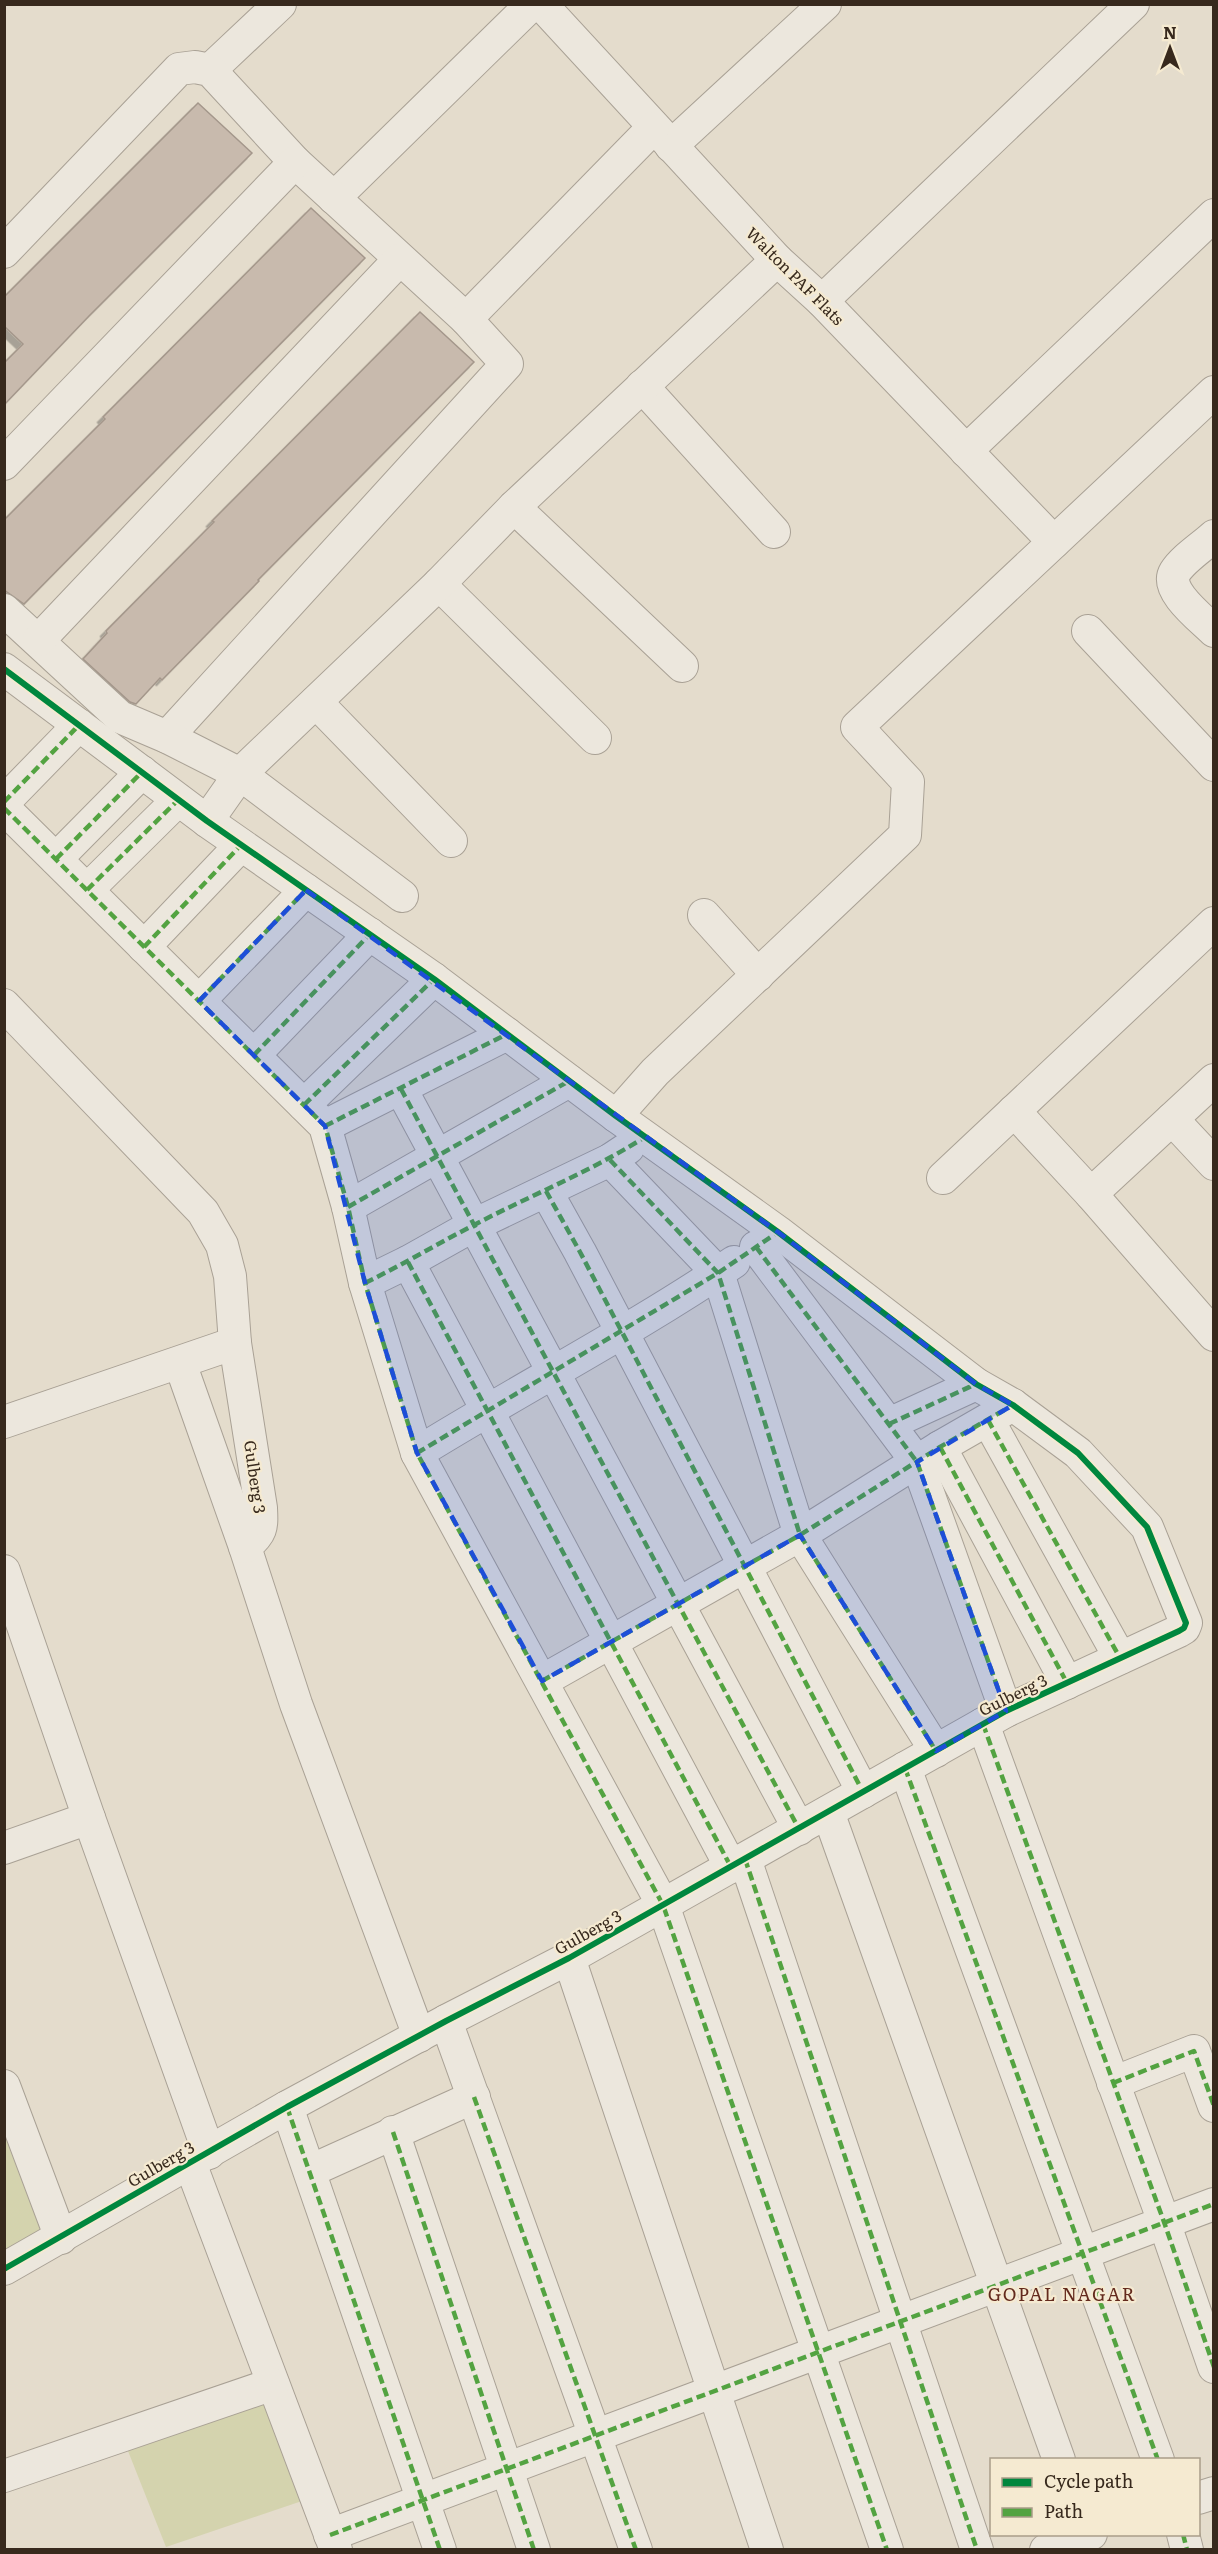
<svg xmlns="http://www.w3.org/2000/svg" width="1218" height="2554" font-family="Literata,serif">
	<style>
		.green { fill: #d4d3ae }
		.building { fill: #c8baad; stroke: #a4978b; stroke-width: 1.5; filter: url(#shadow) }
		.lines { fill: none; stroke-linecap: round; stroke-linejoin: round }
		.minor-casing { stroke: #a9a195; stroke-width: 34 }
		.minor { stroke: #ece7dd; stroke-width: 32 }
		.quiet { stroke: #53a341; stroke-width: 4.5; stroke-dasharray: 9 4.5; stroke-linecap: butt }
		.cycleway-casing { stroke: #f5ead1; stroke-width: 10 }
		.cycleway { stroke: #00873e; stroke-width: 6 }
		.marked { fill: #1d4ed8; fill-opacity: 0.2; stroke: #1d4ed8; stroke-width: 4.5; stroke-dasharray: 12 8; stroke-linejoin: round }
		.labels { text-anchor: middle; stroke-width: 4.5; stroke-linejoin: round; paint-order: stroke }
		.street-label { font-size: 16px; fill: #37291d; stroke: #f5ead1 }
		.neighbourhood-label { font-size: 18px; letter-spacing: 1.5px; fill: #632a1d; stroke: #f5ead1 }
	</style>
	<defs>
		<filter id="shadow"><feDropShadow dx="-5.5" dy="5.5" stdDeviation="0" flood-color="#0004"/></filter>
	</defs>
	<rect width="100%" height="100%" fill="#e4dccc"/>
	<g class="green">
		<polygon points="4,2111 51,2230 4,2255"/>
		<polygon points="267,2403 302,2501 166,2547 128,2451"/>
	</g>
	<g class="building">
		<polygon points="198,103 252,153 89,316 4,405 4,363 23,344 4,326 4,297"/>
		<polygon points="311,208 365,258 24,604 7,592 4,590 4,520 105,419 103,417"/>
		<polygon points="420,312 474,362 258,580 259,581 162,680 160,678 136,704 130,702 83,659 107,633 106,631 214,522 212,521"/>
	</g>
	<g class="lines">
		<g class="minor-casing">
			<g id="minor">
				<polyline points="541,4 777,260 822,301 1054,542"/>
				<polyline points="210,70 280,4"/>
				<polyline points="671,146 825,4"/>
				<polyline points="334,198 532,4"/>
				<polyline points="4,252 179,69 195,67 210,70 295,162 466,319 507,364 167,737"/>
				<polyline points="822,301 1133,4"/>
				<polyline points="466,319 653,128"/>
				<polyline points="642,386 774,532"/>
				<polyline points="966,451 1214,215"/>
				<polyline points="4,464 295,162"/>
				<polyline points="514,507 682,666"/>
				<path d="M1214 536C1202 547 1183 559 1175 572 1164 590 1201 618 1214 631"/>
				<polyline points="439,584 595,738"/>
				<polyline points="4,610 120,717 167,737 240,774 402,896"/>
				<polyline points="1088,631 1214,765"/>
				<polyline points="39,640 399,260"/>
				<polyline points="4,669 207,821 434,979 616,1116 778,1232 976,1384 1013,1405 1078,1453 1147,1527 1186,1623 1184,1628 1179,1631 1006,1711 569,1958 446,2021 287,2107 4,2269"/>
				<polyline points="316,702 451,841"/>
				<polyline points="4,802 79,725"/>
				<polyline points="4,808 325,1126 348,1207 365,1283 417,1453 663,1905 887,2550"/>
				<polyline points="207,821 240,774 439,584 514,507 777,260"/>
				<polyline points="56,859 142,772"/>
				<polyline points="87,890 178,800"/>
				<polyline points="704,915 758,975"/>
				<polyline points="144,947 241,845"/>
				<polyline points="199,1001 306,890"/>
				<path d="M4 1005 203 1212 222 1245 230 1276 235 1343 261 1508C262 1528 262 1533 245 1547L296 1704 419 2036"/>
				<polyline points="254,1055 370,934"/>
				<polyline points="401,1089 799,1829"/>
				<polyline points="304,1105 434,979"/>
				<polyline points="1014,1111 1091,1194 1214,1335"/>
				<polyline points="616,1116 655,1072 905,835 908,782 857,727 1214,392"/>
				<polyline points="1172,1119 1214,1164"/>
				<polyline points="325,1126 507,1034"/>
				<polyline points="610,1160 718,1273 800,1535 936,1751"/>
				<polyline points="943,1178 1214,923"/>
				<polyline points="546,1191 580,1252 863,1792"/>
				<polyline points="1091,1194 1214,1080"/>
				<polyline points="348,1207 569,1081"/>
				<polyline points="756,1247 917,1462 1006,1711"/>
				<polyline points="408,1262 731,1867"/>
				<polyline points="365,1283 408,1262 474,1225 610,1160 628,1148"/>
				<polyline points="180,1363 245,1547"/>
				<polyline points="988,1420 1120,1658"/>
				<polyline points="4,1422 235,1343"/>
				<polyline points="889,1424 976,1384"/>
				<polyline points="940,1447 1067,1683"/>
				<path d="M417 1453C522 1388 632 1331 734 1262"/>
				<polyline points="4,1571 89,1818 209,2153"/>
				<polyline points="542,1681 800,1535 940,1447 1013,1405"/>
				<polyline points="983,1724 1164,2222 1214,2367"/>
				<polyline points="905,1768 1158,2460"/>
				<polyline points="828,1812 1059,2460"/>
				<polyline points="4,1848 89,1818"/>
				<polyline points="745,1859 977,2550"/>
				<polyline points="569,1958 767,2550"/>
				<polyline points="446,2021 636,2550"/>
				<polyline points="1113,2083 1194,2051 1214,2106"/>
				<polyline points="4,2086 61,2238"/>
				<polyline points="287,2107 440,2550"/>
				<polyline points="393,2132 534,2550"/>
				<polyline points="190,2163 336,2550"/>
				<polyline points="310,2171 474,2097"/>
				<polyline points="4,2476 273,2384"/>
				<polyline points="1198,2498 1214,2493"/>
				<polyline points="1183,2534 1187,2550"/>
				<polyline points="330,2535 1214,2204"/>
				<polyline points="1046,2550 1091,2534"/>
			</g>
		</g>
		<use href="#minor" class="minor"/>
		<g class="quiet">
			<polyline points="4,802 79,725"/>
			<polyline points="4,808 325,1126 348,1207 365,1283 417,1453 663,1905 887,2550"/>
			<polyline points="56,859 142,772"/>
			<polyline points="87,890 178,800"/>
			<polyline points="144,947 241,845"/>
			<polyline points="199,1001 306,890"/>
			<polyline points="254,1055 370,934"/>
			<polyline points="401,1089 799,1829"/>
			<polyline points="304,1105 434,979"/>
			<polyline points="325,1126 507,1034"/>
			<polyline points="610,1160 718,1273 800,1535 936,1751"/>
			<polyline points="546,1191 580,1252 863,1792"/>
			<polyline points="348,1207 569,1081"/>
			<polyline points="756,1247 917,1462 1006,1711"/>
			<polyline points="408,1262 731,1867"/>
			<path d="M365 1283C402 1265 437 1244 474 1225 531 1195 590 1172 645 1137"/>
			<polyline points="988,1420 1120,1658"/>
			<polyline points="889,1424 976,1384"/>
			<polyline points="940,1447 1067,1683"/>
			<polyline points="417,1453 718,1273 778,1232"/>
			<polyline points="542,1681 800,1535 940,1447 1013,1405"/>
			<polyline points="983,1724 1164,2222 1214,2367"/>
			<polyline points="905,1768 1158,2460"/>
			<polyline points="745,1859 977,2550"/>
			<polyline points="1113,2083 1194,2051 1214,2106"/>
			<polyline points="474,2097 636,2550"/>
			<polyline points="287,2107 440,2550"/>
			<polyline points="393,2132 534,2550"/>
			<polyline points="1183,2534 1187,2550"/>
			<polyline points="330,2535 1214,2204"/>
		</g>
		<g class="cycleway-casing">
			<polyline id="cycleway" points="4,669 207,821 434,979 616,1116 778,1232 976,1384 1013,1405 1078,1453 1147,1527 1186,1623 1184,1628 1179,1631 1006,1711 569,1958 446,2021 287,2107 4,2269"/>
		</g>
		<use href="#cycleway" class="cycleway"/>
	</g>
	<path class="marked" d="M306 890 778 1232 976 1384 1013 1405 917 1462 1006 1711 936 1751 800 1535 542 1681 417 1453 365 1283 325 1126 199 1001Z"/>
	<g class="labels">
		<g class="street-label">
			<text transform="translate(795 276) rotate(45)" y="6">Walton PAF Flats</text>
			<text transform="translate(255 1477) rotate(82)" y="6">Gulberg 3</text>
			<text transform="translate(1013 1695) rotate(-26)" y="6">Gulberg 3</text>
			<text transform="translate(588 1932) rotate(-29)" y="6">Gulberg 3</text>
			<text transform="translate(161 2164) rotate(-30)" y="6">Gulberg 3</text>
		</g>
		<g class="neighbourhood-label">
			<text x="1062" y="2301">GOPAL NAGAR</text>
		</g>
	</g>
	<rect width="1218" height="2554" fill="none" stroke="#37291d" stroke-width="12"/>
	<rect x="990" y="2458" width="210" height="78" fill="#f5ead1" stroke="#a99d89" stroke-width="1.5"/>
	<rect x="1002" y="2478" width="30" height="9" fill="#00873e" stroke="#a99d89" stroke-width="1.5"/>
	<text x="1044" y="2488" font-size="18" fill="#37291d">Cycle path</text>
	<rect x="1002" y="2508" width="30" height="9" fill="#53a341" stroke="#a99d89" stroke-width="1.5"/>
	<text x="1044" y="2518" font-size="18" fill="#37291d">Path</text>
	<g transform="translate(1170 48)" stroke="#f5ead1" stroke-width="4.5" paint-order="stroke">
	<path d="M0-4.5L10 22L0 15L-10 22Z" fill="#37291d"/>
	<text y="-9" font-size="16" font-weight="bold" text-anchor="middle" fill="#37291d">N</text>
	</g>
</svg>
